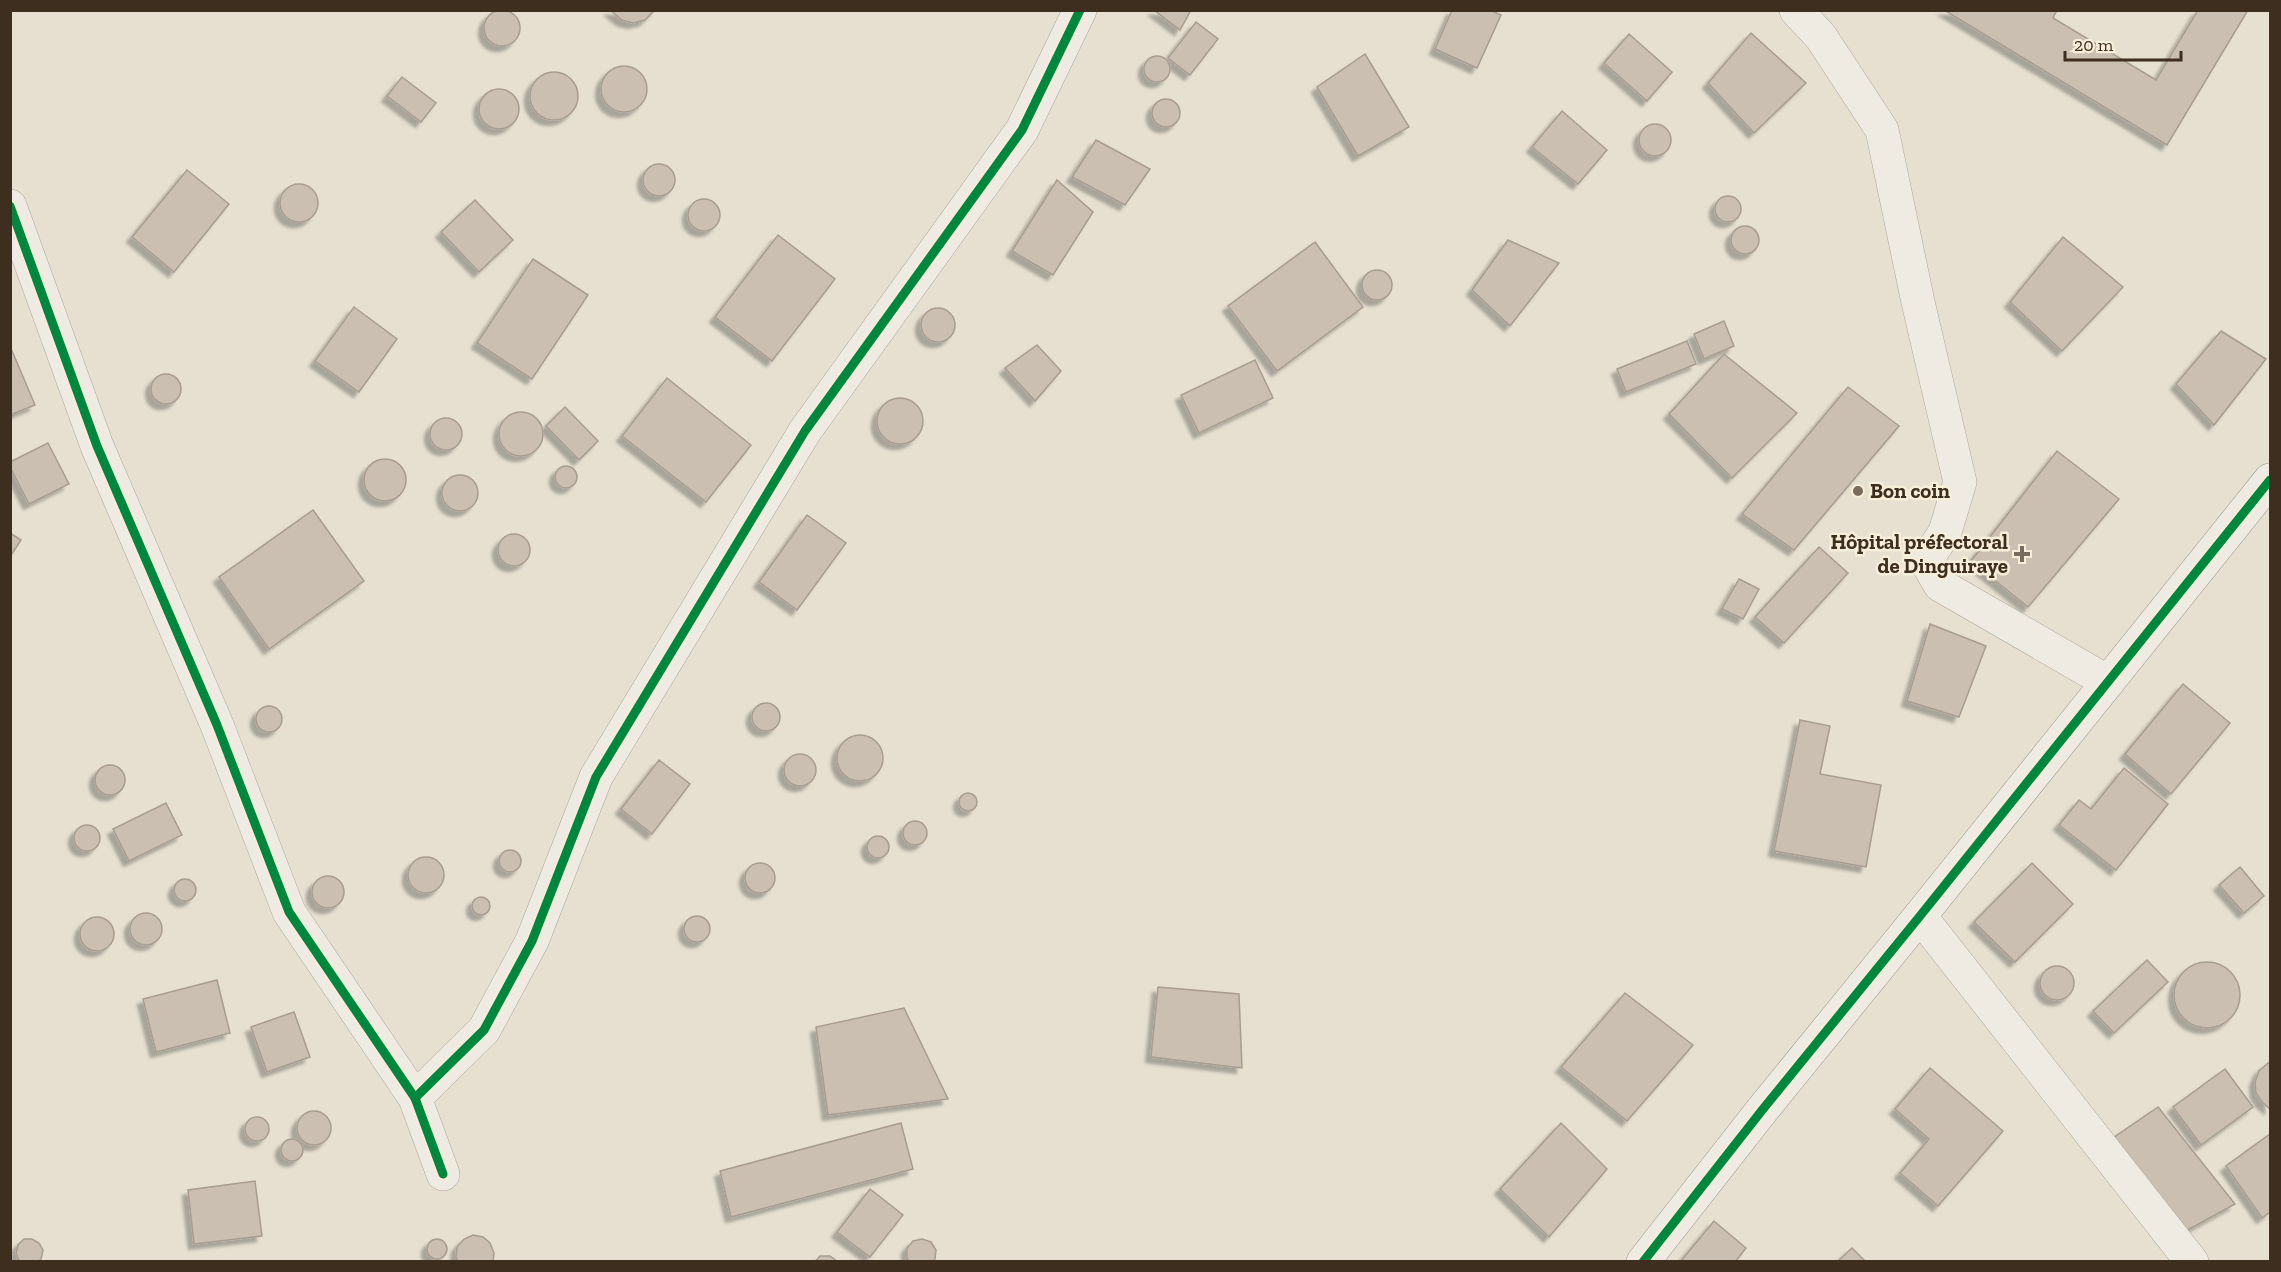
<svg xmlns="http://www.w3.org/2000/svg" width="2281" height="1272" font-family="'Zilla Slab',serif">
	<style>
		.building { fill: #cbbfb2; stroke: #a89c90; stroke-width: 1.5; filter: url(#shadow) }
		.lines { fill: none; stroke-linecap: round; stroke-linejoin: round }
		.street-casing { stroke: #ada599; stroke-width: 34 }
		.secondary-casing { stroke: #9c958a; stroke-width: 34 }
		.street { stroke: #efebe3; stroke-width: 33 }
		.secondary { stroke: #efebe3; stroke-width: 33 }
		.cycleway-casing { stroke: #f7eed8; stroke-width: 13 }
		.cycleway { stroke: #00873e; stroke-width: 9 }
		.poi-dot { fill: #786c5e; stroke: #f7eed8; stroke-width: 2 }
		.labels { text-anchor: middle; stroke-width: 5; stroke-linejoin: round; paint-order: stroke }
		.poi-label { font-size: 21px; font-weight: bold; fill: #3d2e20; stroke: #f7eed8; text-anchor: start }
	</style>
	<defs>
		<filter id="shadow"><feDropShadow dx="-5.5" dy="5.5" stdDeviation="1.5" flood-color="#0004"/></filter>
	</defs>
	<rect width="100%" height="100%" fill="#e7e0d1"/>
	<g class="building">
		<polygon points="610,10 655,10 645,20 633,23 622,20"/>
		<polygon points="1154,10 1191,10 1180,30"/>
		<polygon points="1452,10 1490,10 1501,15 1477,68 1435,49"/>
		<polygon points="1944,10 2057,10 2053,18 2156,80 2198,10 2248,10 2167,145"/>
		<circle cx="502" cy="28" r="18"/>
		<polygon points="1196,22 1218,39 1190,75 1168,58"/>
		<polygon points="1751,33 1806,83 1754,133 1708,83"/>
		<polygon points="1629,34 1672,72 1647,101 1604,63"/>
		<polygon points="1365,54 1409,127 1358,156 1317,87"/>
		<circle cx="1157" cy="69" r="13"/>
		<circle cx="624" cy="89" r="23"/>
		<circle cx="554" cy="96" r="24"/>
		<polygon points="402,77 436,103 421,122 387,96"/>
		<circle cx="499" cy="109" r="20"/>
		<circle cx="1166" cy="113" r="14"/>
		<polygon points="1562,111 1607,150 1578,184 1532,147"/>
		<circle cx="1655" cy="140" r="16"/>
		<polygon points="1096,140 1150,169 1125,205 1072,177"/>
		<circle cx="659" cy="180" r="16"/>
		<polygon points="187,170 229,204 174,272 132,237"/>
		<polygon points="1057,180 1093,212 1053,275 1012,251"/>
		<circle cx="299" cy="203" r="19"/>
		<circle cx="1728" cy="209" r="13"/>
		<circle cx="704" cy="215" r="16"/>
		<polygon points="475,200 513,240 479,272 441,232"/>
		<circle cx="1745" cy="240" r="14"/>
		<polygon points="778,235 835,279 772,361 715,317"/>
		<polygon points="2063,237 2123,287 2062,351 2010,302"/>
		<polygon points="1508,240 1559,263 1510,326 1472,290"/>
		<polygon points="1315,242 1363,307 1277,371 1228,306"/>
		<polygon points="533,259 588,295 532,379 477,343"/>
		<circle cx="1377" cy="285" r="15"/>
		<polygon points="354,307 397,339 359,392 315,361"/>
		<circle cx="938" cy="325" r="17"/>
		<polygon points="1724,321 1734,346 1704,359 1694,334"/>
		<polygon points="2221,331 2266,359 2214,425 2176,384"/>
		<polygon points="1687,341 1696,364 1626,392 1617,369"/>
		<polygon points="1037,345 1061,371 1035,401 1005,368"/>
		<polygon points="10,346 35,405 10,415"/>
		<polygon points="1724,354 1797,413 1732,478 1669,414"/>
		<polygon points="1255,360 1273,398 1199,433 1181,395"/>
		<circle cx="166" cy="389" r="15"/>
		<polygon points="667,378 751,445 706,502 622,436"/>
		<polygon points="1848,387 1899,426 1794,550 1742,514"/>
		<circle cx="900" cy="421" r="23"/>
		<polygon points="565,407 598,441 579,460 546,426"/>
		<circle cx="521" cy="434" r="22"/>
		<circle cx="446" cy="434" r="16"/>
		<polygon points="48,443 69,484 29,504 10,467 10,462"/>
		<polygon points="2057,451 2119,499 2028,607 1971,561"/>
		<circle cx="385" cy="480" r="21"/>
		<circle cx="566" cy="477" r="11"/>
		<circle cx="460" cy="493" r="18"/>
		<polygon points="313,510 364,581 269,649 219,577"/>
		<polygon points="807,515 846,543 797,610 759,582"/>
		<polygon points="10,533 21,540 10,557"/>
		<circle cx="514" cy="550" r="16"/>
		<polygon points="1819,547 1848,573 1784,643 1755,617"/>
		<polygon points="1739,579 1759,589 1743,619 1722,609"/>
		<polygon points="1930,624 1986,646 1959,717 1907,701"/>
		<polygon points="2183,684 2230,723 2171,794 2125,754"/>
		<circle cx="766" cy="717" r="14"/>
		<circle cx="269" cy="719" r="13"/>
		<polygon points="1800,720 1830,726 1820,774 1881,785 1866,867 1774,851"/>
		<circle cx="860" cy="758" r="23"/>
		<circle cx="800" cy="770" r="16"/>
		<polygon points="659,760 690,784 652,834 621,809"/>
		<circle cx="110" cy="780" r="15"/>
		<polygon points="2124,768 2168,804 2116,870 2059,825 2079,800 2091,809"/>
		<circle cx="968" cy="802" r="9"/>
		<polygon points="166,803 182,835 129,861 113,829"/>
		<circle cx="915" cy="833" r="12"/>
		<circle cx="87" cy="838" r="13"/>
		<circle cx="878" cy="847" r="11"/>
		<circle cx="510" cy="861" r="11"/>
		<circle cx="426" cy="875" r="18"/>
		<polygon points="2032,863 2073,904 2015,962 1974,922"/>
		<circle cx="760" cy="878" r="15"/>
		<polygon points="2240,867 2264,896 2244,913 2219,885"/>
		<circle cx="328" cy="892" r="16"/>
		<circle cx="185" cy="890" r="11"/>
		<circle cx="481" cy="906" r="9"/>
		<circle cx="146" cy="929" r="16"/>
		<circle cx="697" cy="929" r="13"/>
		<circle cx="97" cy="934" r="17"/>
		<polygon points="2147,960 2168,982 2114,1033 2093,1011"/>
		<circle cx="2207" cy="995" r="33"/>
		<circle cx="2057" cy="983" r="17"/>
		<polygon points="217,980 230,1033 156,1052 143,999"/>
		<polygon points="1158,987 1239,994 1242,1068 1151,1057"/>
		<polygon points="1625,993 1693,1045 1627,1121 1561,1067"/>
		<polygon points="904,1008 948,1099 828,1115 816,1027"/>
		<polygon points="294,1012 310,1057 267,1072 251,1027"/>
		<polygon points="2268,1063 2270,1063 2270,1109 2262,1102 2256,1093 2255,1082 2259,1071"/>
		<polygon points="1930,1068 2003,1131 1938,1206 1900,1173 1929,1139 1895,1109"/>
		<polygon points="2225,1069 2253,1107 2201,1145 2173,1107"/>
		<polygon points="2158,1107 2235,1204 2184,1232 2113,1138"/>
		<circle cx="314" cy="1128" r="17"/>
		<circle cx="257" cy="1129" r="12"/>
		<polygon points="901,1123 913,1169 731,1217 720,1171"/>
		<polygon points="1561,1123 1607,1169 1549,1237 1500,1189"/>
		<polygon points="2270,1134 2270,1212 2262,1218 2226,1166"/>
		<circle cx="292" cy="1150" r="11"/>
		<polygon points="255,1181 262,1236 194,1244 188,1190"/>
		<polygon points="870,1189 903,1215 870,1257 837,1232"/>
		<polygon points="1714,1221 1746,1248 1735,1262 1680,1262"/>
		<polygon points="473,1235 483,1237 490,1243 494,1253 493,1262 458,1262 456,1257 457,1247 464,1239"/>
		<circle cx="437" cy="1249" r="10"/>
		<polygon points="24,1239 32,1239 39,1243 43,1250 41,1259 38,1262 19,1261 16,1253 18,1245"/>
		<polygon points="922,1239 931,1242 936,1250 935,1259 933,1262 909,1262 907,1258 907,1248 913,1241"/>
		<polygon points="1852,1248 1866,1262 1837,1262"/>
		<polygon points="820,1256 830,1256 838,1262 815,1262"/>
	</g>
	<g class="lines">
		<g class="street-casing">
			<g id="street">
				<polyline points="1796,10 1821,37 1882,130 1918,302 1960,482 1945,532 1926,561 1940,585 2108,682"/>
				<polyline points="10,206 97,446 217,725 289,912 415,1098 443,1174"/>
				<polyline points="1920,916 2192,1262"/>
				<polyline points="415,1098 484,1030 532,941 596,777 805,431 1022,130 1080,10"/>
			</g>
		</g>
		<g class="secondary-casing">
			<polyline id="secondary" points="1643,1262 1763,1109 1920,916 2270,480"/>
		</g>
		<use href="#street" class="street"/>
		<use href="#secondary" class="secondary"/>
		<g class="cycleway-casing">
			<g id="cycleway">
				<polyline points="10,206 97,446 217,725 289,912 415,1098 443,1174"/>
				<polyline points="415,1098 484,1030 532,941 596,777 805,431 1022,130 1080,10"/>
				<polyline points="1643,1262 1763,1109 1920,916 2270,480"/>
			</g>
		</g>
		<use href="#cycleway" class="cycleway"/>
	</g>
	<g class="poi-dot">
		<circle cx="1858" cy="491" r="6"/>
		<path d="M2019 545h6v6h6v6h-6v6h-6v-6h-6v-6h6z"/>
	</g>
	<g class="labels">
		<g class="poi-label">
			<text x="1870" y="498">Bon coin</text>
			<text x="2008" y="549" text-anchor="end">Hôpital préfectoral<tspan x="2008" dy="24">de Dinguiraye</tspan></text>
		</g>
	</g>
	<rect width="2281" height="1272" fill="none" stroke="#3d2e20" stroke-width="24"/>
	<path d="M2065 51v9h116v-9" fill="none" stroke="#3d2e20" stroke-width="3"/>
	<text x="2074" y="51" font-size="18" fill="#3d2e20" stroke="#f7eed8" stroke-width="4.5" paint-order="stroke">20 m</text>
</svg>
